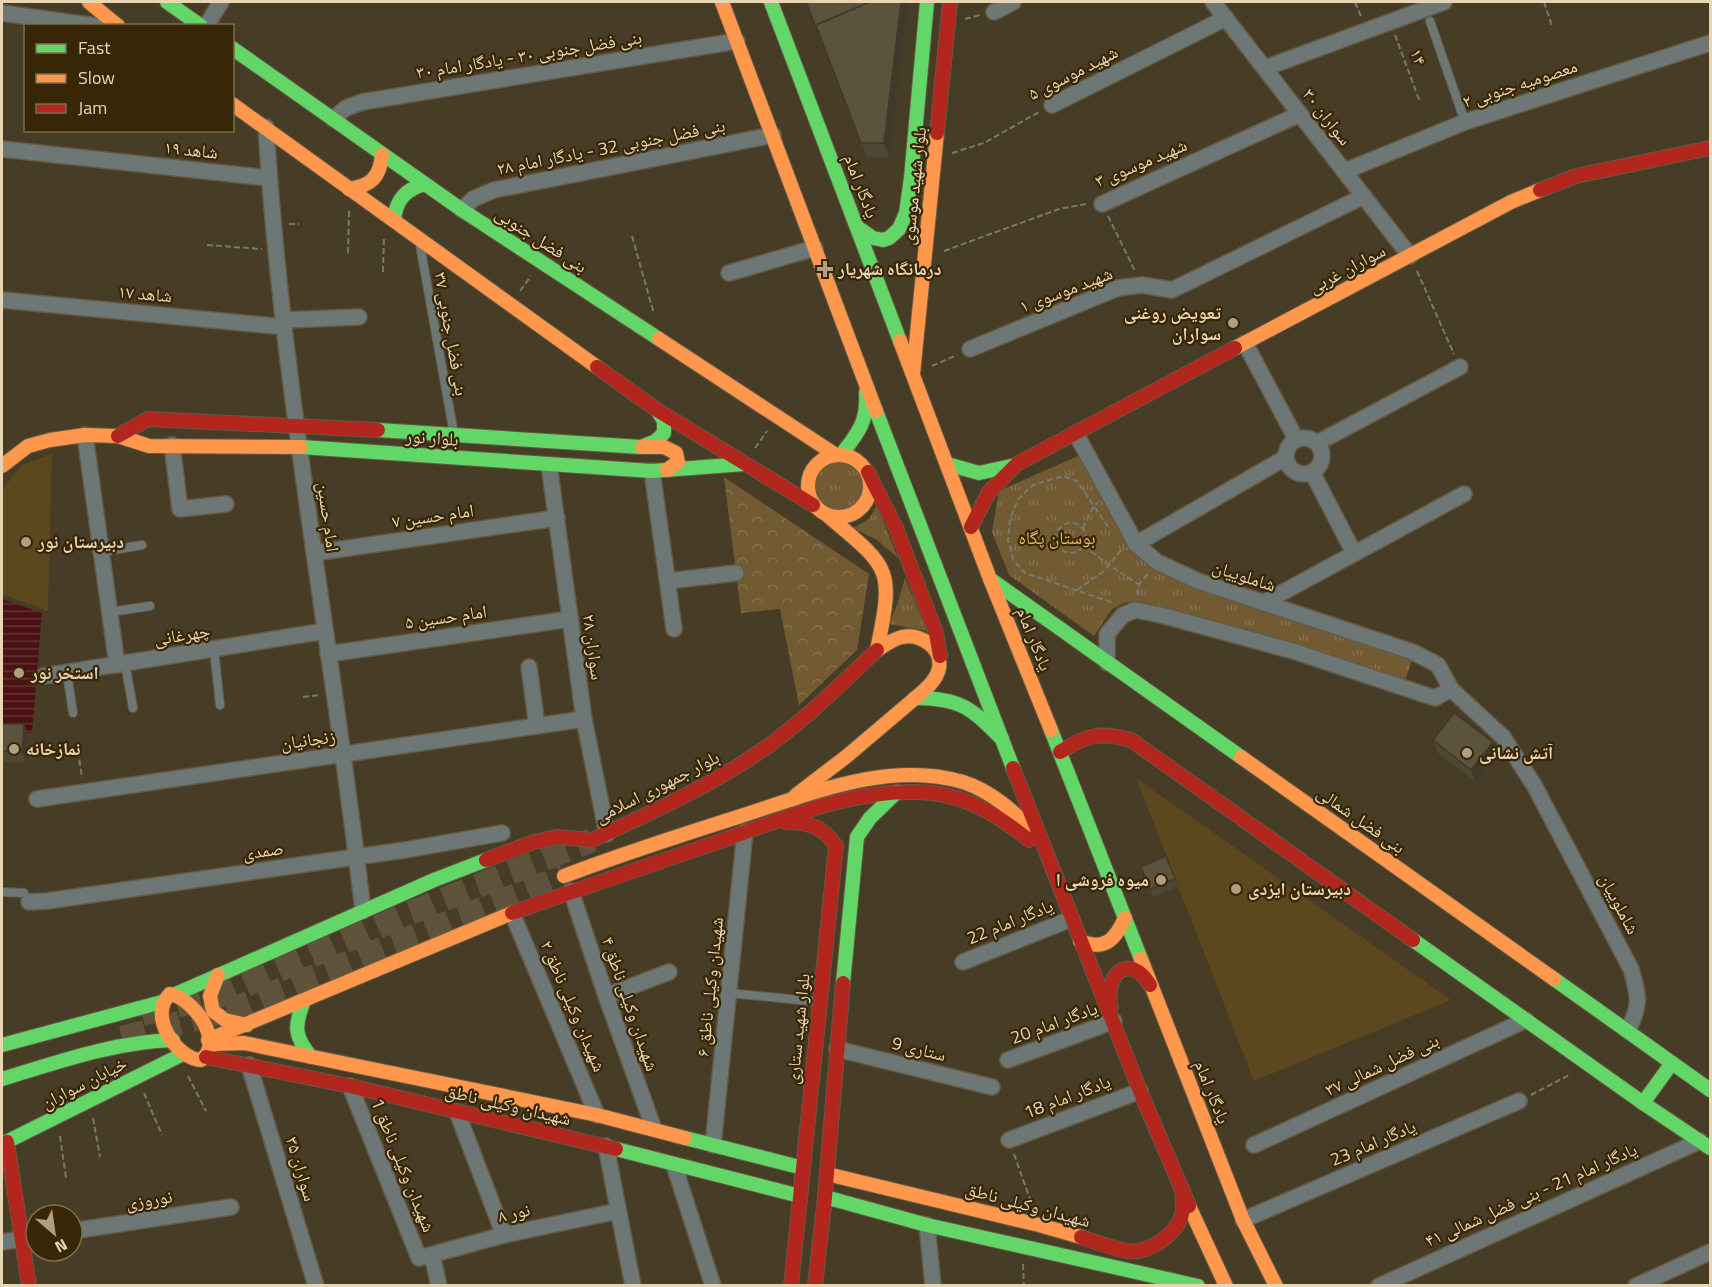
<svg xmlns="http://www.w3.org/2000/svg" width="1712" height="1287" font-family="'Titillium Web','Noto Naskh Arabic',sans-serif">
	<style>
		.built { fill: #5d471f }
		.grass { fill: url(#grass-tufts) }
		.forest { fill: url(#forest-crowns) }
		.water { fill: url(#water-rules) }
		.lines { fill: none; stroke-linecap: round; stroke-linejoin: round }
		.primary-tunnel { stroke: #5f533b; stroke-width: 24; stroke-dasharray: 24 12; stroke-linecap: butt }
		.lane-casing { stroke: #655a44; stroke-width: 10 }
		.street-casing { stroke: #655a44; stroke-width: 18 }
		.fast-casing { stroke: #655a44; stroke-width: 16 }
		.slow-casing { stroke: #655a44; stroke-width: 16 }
		.jam-casing { stroke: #655a44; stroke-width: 16 }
		.path { stroke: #777a72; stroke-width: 2; stroke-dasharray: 6 3; stroke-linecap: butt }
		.lane { stroke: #6d7876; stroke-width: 8 }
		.street { stroke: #6d7876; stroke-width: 15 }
		.fast { stroke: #63d668; stroke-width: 14 }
		.slow { stroke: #ff974d; stroke-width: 14 }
		.jam { stroke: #b3261e; stroke-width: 14 }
		.wall { fill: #4e4734 }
		.shaded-wall { fill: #403a2a }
		.building { fill: #5b533c; stroke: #403a2a; stroke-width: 1.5 }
		.poi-dot { fill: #b19f81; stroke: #372707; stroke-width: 2 }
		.labels { text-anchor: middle; stroke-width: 4.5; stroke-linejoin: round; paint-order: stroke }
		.street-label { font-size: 18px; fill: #ead5b2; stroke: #372707 }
		.poi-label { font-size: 18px; font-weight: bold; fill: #ead5b2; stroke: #372707; text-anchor: start }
		.park-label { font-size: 18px; fill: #e9b95f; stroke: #372707 }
	</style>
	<defs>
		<pattern id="grass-tufts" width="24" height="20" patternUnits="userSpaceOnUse" patternTransform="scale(1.5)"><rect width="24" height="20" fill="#725b33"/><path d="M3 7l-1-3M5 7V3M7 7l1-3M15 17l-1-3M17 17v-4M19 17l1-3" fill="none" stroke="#86724e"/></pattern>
		<pattern id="forest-crowns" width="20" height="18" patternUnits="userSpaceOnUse" patternTransform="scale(1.5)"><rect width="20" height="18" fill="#725b33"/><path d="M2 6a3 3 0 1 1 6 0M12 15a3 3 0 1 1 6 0" fill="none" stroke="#86724e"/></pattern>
		<pattern id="water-rules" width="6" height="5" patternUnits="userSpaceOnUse" patternTransform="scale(1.5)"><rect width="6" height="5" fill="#4b1114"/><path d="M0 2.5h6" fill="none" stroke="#653334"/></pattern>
	</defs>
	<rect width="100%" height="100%" fill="#473c26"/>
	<g class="built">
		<polygon points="52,454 48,611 2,594 2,490 22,465"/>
		<polygon points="1136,778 1451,1000 1254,1081"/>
	</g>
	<g class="grass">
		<polygon points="1078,456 1132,550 1152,568 1216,596 1412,660 1405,681 1199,617 1126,602 1112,609 1094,636 1009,575 992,532 999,491"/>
		<circle cx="839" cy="487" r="26"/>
		<polygon points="877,505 898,558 877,540 853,528 869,519"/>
		<polygon points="905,578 927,631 889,624 897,605"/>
	</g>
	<polygon class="forest" points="724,477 869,574 857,650 799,705 780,609 741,613"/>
	<polygon class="water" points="2,599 42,613 32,733 2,732"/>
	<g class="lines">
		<g class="primary-tunnel">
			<polyline points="142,1014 222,995 405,915 592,840"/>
			<polyline points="122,1038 228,1011 564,876"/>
		</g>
		<g class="lane-casing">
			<g id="lane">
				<polyline points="1430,21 1465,122"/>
				<polyline points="420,245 454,434"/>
				<polyline points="101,552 142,545"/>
				<polyline points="110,612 150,606"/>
				<polyline points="214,649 220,705"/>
				<polyline points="125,663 133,708"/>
				<polyline points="67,673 73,713"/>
				<polyline points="2,892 24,893"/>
				<polyline points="729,993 819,1002"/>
			</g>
		</g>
		<g class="street-casing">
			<g id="street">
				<polyline points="1213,2 1410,256"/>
				<polyline points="994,12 1013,2"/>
				<polyline points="2,13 96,26"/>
				<polyline points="206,26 221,2"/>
				<polyline points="1265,68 1444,2"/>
				<polyline points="1052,105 1226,18"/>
				<polyline points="333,119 346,108 362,102 737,41"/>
				<path d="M266 127C282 390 333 649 363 911"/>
				<polyline points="2,149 269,178"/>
				<polyline points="1345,171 1465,122 1710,43"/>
				<polyline points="1102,204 1300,114"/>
				<polyline points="462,210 473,199 494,190 773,135"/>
				<polyline points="729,273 815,248"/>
				<polyline points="2,300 285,327"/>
				<polyline points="285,320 359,317"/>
				<polyline points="1245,343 1296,439"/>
				<polyline points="970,349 1118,288 1142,285 1172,290 1364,196"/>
				<path d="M1076 434 1136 544 1157 562 1198 581 1413 652 1438 665 1451 689 1503 737 1534 785 1631 969C1639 997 1641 1003 1628 1031"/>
				<polyline points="85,435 117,665"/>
				<circle cx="1304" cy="456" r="18"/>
				<polyline points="1317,443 1460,367"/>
				<polyline points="172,445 180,509 226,504"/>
				<polyline points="549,465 584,719 607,834"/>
				<polyline points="652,471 674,629"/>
				<polyline points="1312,472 1354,553"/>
				<polyline points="1136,544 1285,458"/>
				<polyline points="314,553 557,518"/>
				<polyline points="667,581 736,573"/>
				<polyline points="1263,603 1464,494"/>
				<polyline points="328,654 570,619"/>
				<polyline points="1107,663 1107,634 1123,615 1135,610 1161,615 1293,651 1435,698 1451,689"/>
				<polyline points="529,667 537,726"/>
				<polyline points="44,676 325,631"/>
				<polyline points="37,799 584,719"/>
				<polyline points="571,891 606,996 654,1129"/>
				<polyline points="29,902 47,901 405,850 502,833"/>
				<polyline points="512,913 597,1115"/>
				<polyline points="963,962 1071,919"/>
				<polyline points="606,996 669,972"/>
				<polyline points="837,1049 992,1087"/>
				<polyline points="1008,1060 1114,1021"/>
				<polyline points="249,1065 316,1286"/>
				<polyline points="350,1086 419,1258 504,1235 618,1211"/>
				<polyline points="457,1112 504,1235"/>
				<polyline points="1009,1140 1140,1091"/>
				<polyline points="713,1145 745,832"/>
				<polyline points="1254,1145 1526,1020"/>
				<polyline points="606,1146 633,1286"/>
				<polyline points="674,1165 713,1286"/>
				<polyline points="1243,1220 1519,1101"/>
				<polyline points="927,1225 933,1286"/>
				<polyline points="72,1231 231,1207"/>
				<polyline points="2,1242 36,1237"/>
				<polyline points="432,1255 439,1286"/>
				<polyline points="1379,1286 1700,1141"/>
				<polyline points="1636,1286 1710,1252"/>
			</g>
		</g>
		<g class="fast-casing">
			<g id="fast">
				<polyline points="167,2 201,26"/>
				<polyline points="771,2 900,341"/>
				<polyline points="232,48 462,210 659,339"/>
				<path d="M394 220C396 200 405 190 424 184"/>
				<polyline points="857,227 873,238 883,240 889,238 899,229 906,213 911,178 927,2"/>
				<polyline points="876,411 1013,768"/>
				<polyline points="378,430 641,447 656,441 664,433 664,421 657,410"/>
				<polyline points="301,447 652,471 744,464"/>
				<path d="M841 455C858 433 868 422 866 392"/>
				<polyline points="947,464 979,473 1011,466"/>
				<polyline points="990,579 1241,757"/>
				<path d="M915 698C961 698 971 708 1002 739"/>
				<polyline points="1051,730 1141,959"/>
				<polyline points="1413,940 1643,1103 1710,1148"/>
				<polyline points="1554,979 1710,1090"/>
				<polyline points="843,983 857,837 870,818 897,792"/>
				<polyline points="176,994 434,880 486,860"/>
				<path d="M304 1001C294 1026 294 1036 311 1057"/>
				<polyline points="2,1045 162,1002"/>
				<path d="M2 1079C58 1062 114 1042 173 1040"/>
				<polyline points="1643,1103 1672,1063"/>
				<polyline points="685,1138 803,1168"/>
				<polyline points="2,1144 183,1054"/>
				<polyline points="616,1149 800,1196"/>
				<polyline points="825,1197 927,1225 1198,1286"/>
			</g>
		</g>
		<g class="slow-casing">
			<g id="slow">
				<polyline points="89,2 118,26"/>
				<polyline points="722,2 876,411"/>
				<polyline points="232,104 597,367"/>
				<path d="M349 189C371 186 380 177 382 155"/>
				<polyline points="659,339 836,455"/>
				<polyline points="900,341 990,579 1051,730"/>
				<polyline points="1235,348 1511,202 1540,190"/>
				<polyline points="913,374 937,133"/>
				<polyline points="642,447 664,447 676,453 678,462 667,470"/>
				<circle cx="839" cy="486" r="31"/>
				<polyline points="2,466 28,446 50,440 85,435 118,436 149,446 301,447"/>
				<path d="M828 516C891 569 894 568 877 650"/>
				<polyline points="1241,757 1554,979"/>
				<path d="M796 795 847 756 920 694C928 687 937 679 939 668 943 648 920 633 902 637 893 639 885 645 877 650"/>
				<path d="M564 876C622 854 681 835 741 816 810 794 889 760 963 782 991 791 1013 811 1033 831"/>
				<path d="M1080 941C1105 951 1115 940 1125 918"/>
				<polyline points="1141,959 1243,1220 1276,1286"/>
				<polyline points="218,975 210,996 213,1011 225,1020 247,1025"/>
				<path d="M170 994C194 999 225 1042 201 1060 179 1059 154 1024 164 1002 165 999 168 997 170 994Z"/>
				<polyline points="208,1040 512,913"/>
				<polyline points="214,1044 244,1043 597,1115 685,1138"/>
				<polyline points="827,1174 1039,1225 1081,1237"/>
				<polyline points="1189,1206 1226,1286"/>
			</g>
		</g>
		<g class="jam-casing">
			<g id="jam">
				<polyline points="937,133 950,2"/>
				<polyline points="1540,190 1576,176 1710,148"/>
				<polyline points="597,367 657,410 813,505"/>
				<polyline points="118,436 148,419 378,430"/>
				<polyline points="868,472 896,528 936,633 940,656"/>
				<polyline points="971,527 989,492 1017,464 1235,348"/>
				<path d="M1060 752C1087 735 1100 731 1131 740L1413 940"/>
				<polyline points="1013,768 1140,1091 1189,1206"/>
				<path d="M785 822C808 822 823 826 836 846L791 1286"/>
				<path d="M592 840C648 814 704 789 755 755 800 725 838 687 877 650"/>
				<polyline points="486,860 534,842 557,837 592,840"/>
				<path d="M512 913C579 889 647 866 715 843 784 819 857 786 932 793 970 797 1000 817 1029 840"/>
				<path d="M1111 1007C1103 977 1129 950 1150 985"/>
				<polyline points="206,1057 350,1086 616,1149"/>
				<polyline points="7,1142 29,1286"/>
				<path d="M1081 1237C1096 1242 1111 1248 1127 1251 1147 1254 1173 1237 1181 1218 1184 1209 1183 1200 1183 1190"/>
				<polyline points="815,1286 825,1197 843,983"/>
			</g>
		</g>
		<g class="path">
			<polyline points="1355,2 1361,16"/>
			<polyline points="1544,2 1552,26"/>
			<polyline points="965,19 980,15"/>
			<polyline points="1395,35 1420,102"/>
			<polyline points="952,153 984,143 1039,112"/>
			<polyline points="1108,216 1135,271"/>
			<polyline points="289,224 299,224"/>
			<polyline points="632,236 654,314"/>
			<polyline points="207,245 262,249"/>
			<polyline points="944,251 1059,209 1086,204"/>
			<polyline points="348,253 349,211"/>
			<polyline points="1417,271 1454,354"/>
			<polyline points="383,272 384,236"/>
			<polyline points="520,291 531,276"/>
			<polyline points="932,366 957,355"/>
			<polyline points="755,448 767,431"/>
			<circle cx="1071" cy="538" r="15"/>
			<polyline points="1108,527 1077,481 1063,476 1033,485 1018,499 1010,519 1008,540 1013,560 1025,573 1114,603"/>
			<polyline points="1083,528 1094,505 1098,503"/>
			<polyline points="1084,546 1109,565 1138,584"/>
			<polyline points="1077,590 1104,571 1122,549"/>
			<polyline points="1137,595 1139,584 1148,574"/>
			<polyline points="303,697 319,695"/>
			<polyline points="78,751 82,778"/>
			<polyline points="188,1076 206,1111"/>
			<polyline points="144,1093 162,1135"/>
			<polyline points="1531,1095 1571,1074"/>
			<polyline points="93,1118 100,1157"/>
			<polyline points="60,1136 66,1178"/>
			<polyline points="1014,1154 1032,1205"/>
			<polyline points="1023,1264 1024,1286"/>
		</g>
		<use href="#lane" class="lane"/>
		<use href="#street" class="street"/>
		<use href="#fast" class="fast"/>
		<use href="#slow" class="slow"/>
		<use href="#jam" class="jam"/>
	</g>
	<g class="wall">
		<polygon points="806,2 908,2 889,158 867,157"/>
		<polygon points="2,724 24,724 28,736 26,763 2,762"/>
		<polygon points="1433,740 1497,754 1475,781 1437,752"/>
		<polygon points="1166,856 1178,887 1153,897 1141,867"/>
	</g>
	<g class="shaded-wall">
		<polygon points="901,2 908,2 889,158 884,143"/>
		<polygon points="24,724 28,736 26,763 22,752"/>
		<polygon points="1493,742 1497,754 1475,781 1471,770"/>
	</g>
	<g class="building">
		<polygon points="806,2 870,2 816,25 818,32"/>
		<polygon points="870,2 901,2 884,143 861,143 816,25"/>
		<polygon points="1454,713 1493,742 1471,770 1433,740"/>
		<polygon points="2,724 24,724 22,752 2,751"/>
		<polygon points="1166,856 1175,879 1150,889 1141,867"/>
	</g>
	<g class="poi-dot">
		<path d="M822 260h6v6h6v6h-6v6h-6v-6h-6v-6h6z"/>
		<circle cx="1233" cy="323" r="6"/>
		<circle cx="26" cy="542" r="6"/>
		<circle cx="19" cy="673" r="6"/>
		<circle cx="14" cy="749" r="6"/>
		<circle cx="1467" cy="753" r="6"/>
		<circle cx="1161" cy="880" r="6"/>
		<circle cx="1236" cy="889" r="6"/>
	</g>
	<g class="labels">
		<g class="street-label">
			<text transform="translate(529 55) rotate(-9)" y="6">بنی فضل جنوبی ۳۰ - یادگار امام ۳۰</text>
			<text transform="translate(1418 57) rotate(70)" y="6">۱۴</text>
			<text transform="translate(1073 73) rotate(-27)" y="6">شهید موسوی ۵</text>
			<text transform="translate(1520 84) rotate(-18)" y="6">معصومیه جنوبی ۲</text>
			<text transform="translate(1327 117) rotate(52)" y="6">سواران ۳۰</text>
			<text transform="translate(611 147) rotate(-11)" y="6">بنی فضل جنوبی 32 - یادگار امام ۲۸</text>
			<text transform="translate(191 150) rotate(6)" y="6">شاهد ۱۹</text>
			<text transform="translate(1141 163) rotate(-23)" y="6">شهید موسوی ۳</text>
			<text transform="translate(861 186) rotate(69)" y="6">یادگار امام</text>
			<text transform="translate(914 186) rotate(-84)" y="6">بلوار شهید موسوی</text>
			<text transform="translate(541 240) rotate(33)" y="6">بنی فضل جنوبی</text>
			<text transform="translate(1347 269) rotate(-28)" y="6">سواران غربی</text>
			<text transform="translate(1066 290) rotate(-21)" y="6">شهید موسوی ۱</text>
			<text transform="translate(145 294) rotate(5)" y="6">شاهد ۱۷</text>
			<text transform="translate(451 334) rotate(80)" y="6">بنی فضل جنوبی ۳۷</text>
			<text transform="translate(432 438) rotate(4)" y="6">بلوار نور</text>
			<text transform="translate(433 516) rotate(-8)" y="6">امام حسین ۷</text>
			<text transform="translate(328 517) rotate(82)" y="6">امام حسین</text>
			<text transform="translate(1244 576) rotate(18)" y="6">شاملوییان</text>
			<text transform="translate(446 617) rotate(-8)" y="6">امام حسین ۵</text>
			<text transform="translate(182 635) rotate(-9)" y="6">چهرغانی</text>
			<text transform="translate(1034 639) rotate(68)" y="6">یادگار امام</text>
			<text transform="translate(593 647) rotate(82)" y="6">سواران ۲۸</text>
			<text transform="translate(308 740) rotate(-8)" y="6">زنجانیان</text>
			<text transform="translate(657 787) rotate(-27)" y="6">بلوار جمهوری اسلامی</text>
			<text transform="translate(1361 820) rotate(35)" y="6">بنی فضل شمالی</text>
			<text transform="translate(263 851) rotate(-8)" y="6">صمدی</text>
			<text transform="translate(1619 904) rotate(62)" y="6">شاملوییان</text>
			<text transform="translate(1010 922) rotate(-22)" y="6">یادگار امام 22</text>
			<text transform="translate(710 987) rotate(-84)" y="6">شهیدان وکیلی ناطق ۶</text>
			<text transform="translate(630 1004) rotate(71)" y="6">شهیدان وکیلی ناطق ۴</text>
			<text transform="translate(573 1006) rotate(67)" y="6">شهیدان وکیلی ناطق ٢</text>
			<text transform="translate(1054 1023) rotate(-20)" y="6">یادگار امام 20</text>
			<text transform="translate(798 1029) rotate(-84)" y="6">بلوار شهید ستاری</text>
			<text transform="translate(919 1049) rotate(14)" y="6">ستاری 9</text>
			<text transform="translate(1382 1065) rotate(-25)" y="6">بنی فضل شمالی ۳۷</text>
			<text transform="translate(84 1083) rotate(-27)" y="6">خیابان سواران</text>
			<text transform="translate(1212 1092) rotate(68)" y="6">یادگار امام</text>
			<text transform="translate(1067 1097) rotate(-21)" y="6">یادگار امام 18</text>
			<text transform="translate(508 1105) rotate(13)" y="6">شهیدان وکیلی ناطق</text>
			<text transform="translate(1373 1143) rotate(-23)" y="6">یادگار امام 23</text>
			<text transform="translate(403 1165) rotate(68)" y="6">شهیدان وکیلی ناطق 1</text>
			<text transform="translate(301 1169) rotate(73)" y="6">سواران ۳۵</text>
			<text transform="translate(1531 1195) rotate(-24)" y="6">یادگار امام 21 - بنی فضل شمالی ۴۱</text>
			<text transform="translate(149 1200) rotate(-9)" y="6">نوروزی</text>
			<text transform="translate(1028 1205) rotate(15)" y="6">شهیدان وکیلی ناطق</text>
			<text transform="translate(514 1213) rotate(-13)" y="6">نور ۸</text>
		</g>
		<g class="poi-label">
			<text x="838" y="275">درمانگاه شهریار</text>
			<text x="1221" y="319" text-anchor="end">تعویض روغنی<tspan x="1221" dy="21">سواران</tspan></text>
			<text x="38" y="548">دبیرستان نور</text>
			<text x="31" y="679">استخر نور</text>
			<text x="26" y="755">نمازخانه</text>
			<text x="1479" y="759">آتش نشانی</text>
			<text x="1149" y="886" text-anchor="end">میوه فروشی ا</text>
			<text x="1248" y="895">دبیرستان ایزدی</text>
		</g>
		<g class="park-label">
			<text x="1057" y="544">بوستان پگاه</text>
		</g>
	</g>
	<rect width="1712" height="1287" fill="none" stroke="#ead5b2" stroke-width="6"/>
	<rect x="24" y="24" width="210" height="108" fill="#372707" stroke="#7f6d4b" stroke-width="1.5"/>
	<rect x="36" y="44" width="30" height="9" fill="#63d668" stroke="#7f6d4b" stroke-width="1.5"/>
	<text x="78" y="54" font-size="18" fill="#ead5b2">Fast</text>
	<rect x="36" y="74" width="30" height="9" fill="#ff974d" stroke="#7f6d4b" stroke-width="1.5"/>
	<text x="78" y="84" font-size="18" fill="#ead5b2">Slow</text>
	<rect x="36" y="104" width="30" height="9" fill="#b3261e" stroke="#7f6d4b" stroke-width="1.5"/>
	<text x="78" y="114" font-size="18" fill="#ead5b2">Jam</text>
	<g transform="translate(54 1233) rotate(151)"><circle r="28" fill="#372707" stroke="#7f6d4b" stroke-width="1.5"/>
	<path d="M0-4.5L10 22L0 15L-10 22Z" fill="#b19f81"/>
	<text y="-9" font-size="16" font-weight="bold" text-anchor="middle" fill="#ead5b2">N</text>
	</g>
</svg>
